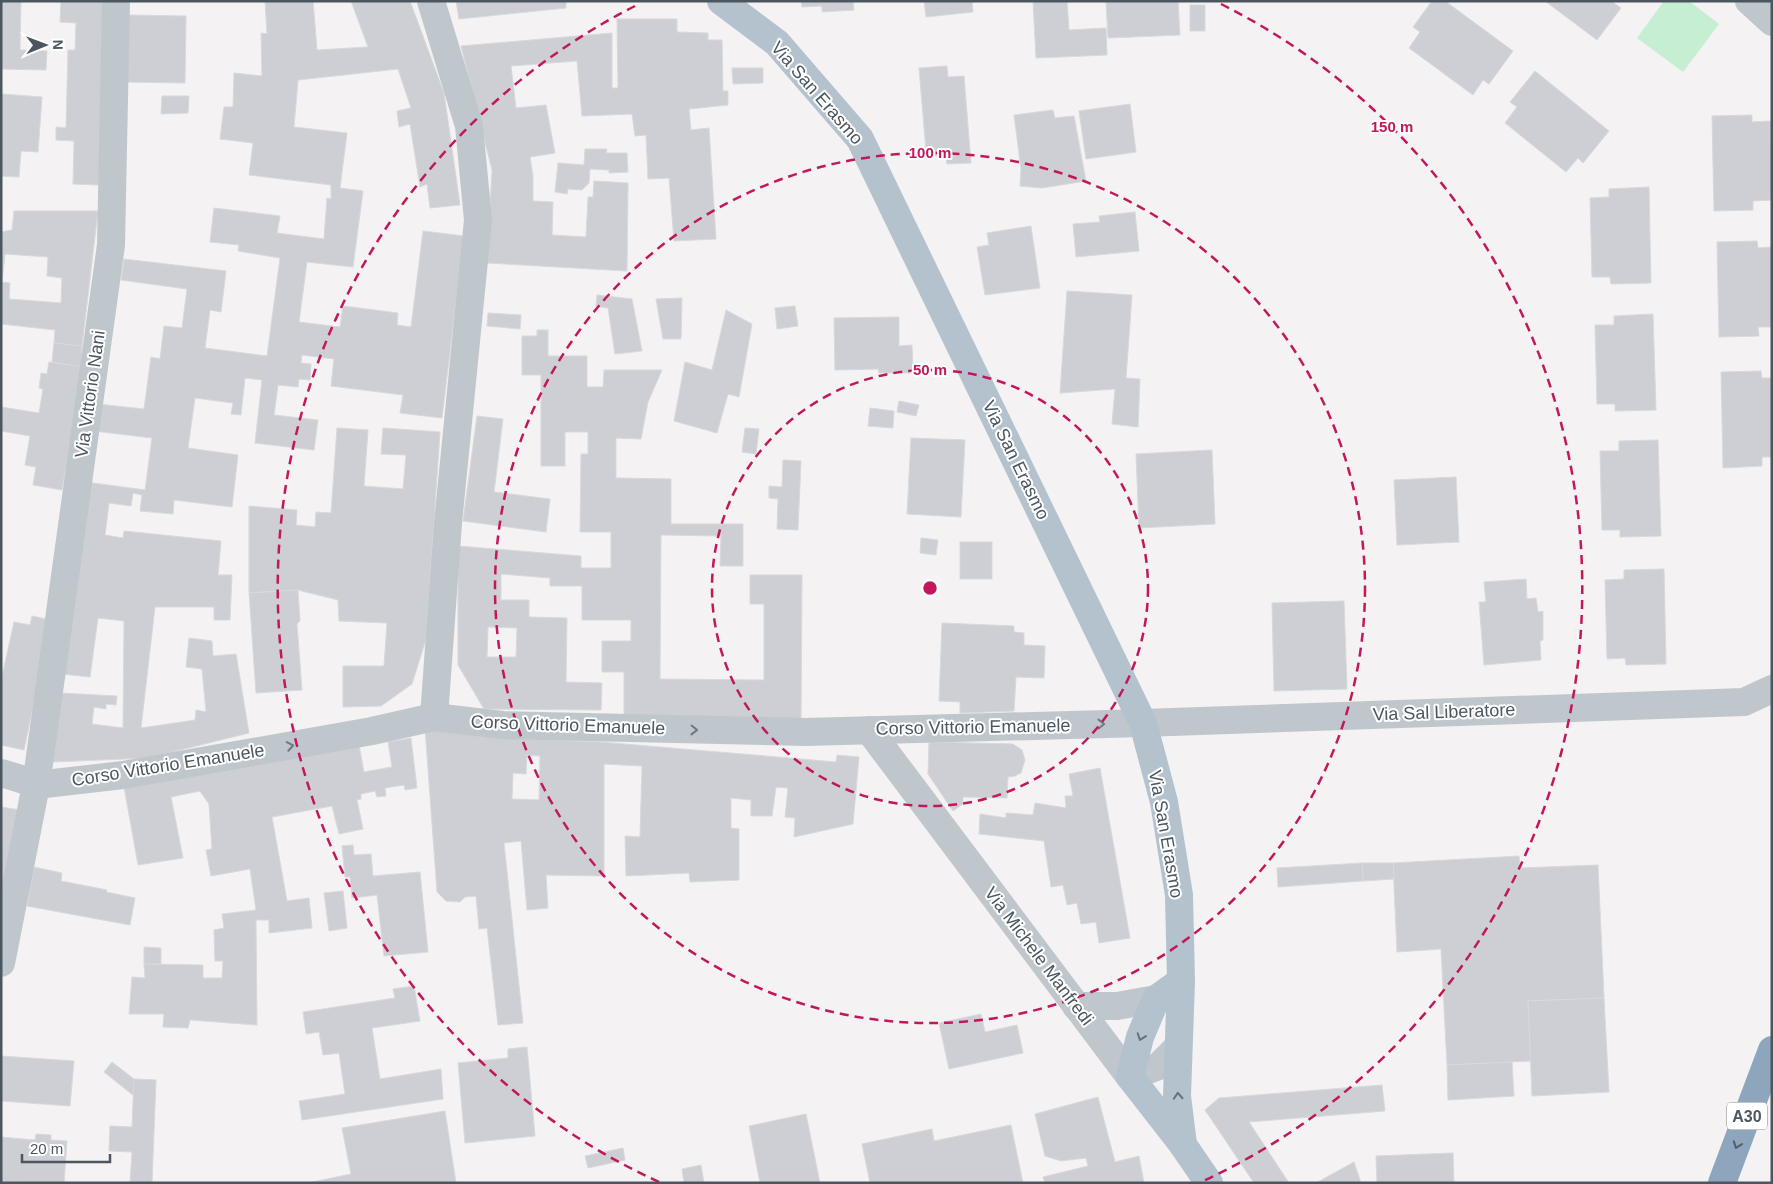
<svg xmlns="http://www.w3.org/2000/svg" width="1773" height="1184" font-family="Helvetica,sans-serif">
	<style>
		.green { fill: #c5eed3 }
		.building { fill: #cdcfd4; stroke: #d7d9dd; fill-rule: evenodd }
		.lines { fill: none; stroke-linecap: round; stroke-linejoin: round }
		.minor { stroke: #bfc7cd; stroke-width: 28 }
		.major { stroke: #b4c2ce; stroke-width: 28 }
		.highway { stroke: #8ea6bd; stroke-width: 28 }
		.oneway { stroke: #6e7880 }
		.oneway2 { stroke: #65717b }
		.oneway3 { stroke: #525e68 }
		.ring { fill: none; stroke: #c2185b; stroke-width: 2.5; stroke-dasharray: 9 6 }
		.labels { text-anchor: middle; stroke-width: 4; stroke-linejoin: round; paint-order: stroke }
		.shield { fill: #fff; stroke: #81898f; stroke-width: 1 }
		.shield-label { font-size: 16px; font-weight: bold; fill: #4b565f }
		.street-label { font-size: 18px; fill: #4b565f; stroke: #fff }
		.centre { fill: #c2185b; stroke: #fff; stroke-width: 2.5 }
		.ring-label { font-size: 15px; text-anchor: middle; font-weight: bold; fill: #c2185b; stroke: #fff; stroke-width: 4; stroke-linejoin: round; paint-order: stroke }
	</style>
	<rect width="100%" height="100%" fill="#f4f2f2"/>
	<polygon class="green" points="1664,1 1689,1 1719,24 1683,72 1637,38"/>
	<g class="building">
		<polygon points="1,1 21,1 20,50 47,51 46,70 1,69"/>
		<polygon points="61,1 104,1 99,185 73,184 74,141 56,140 56,127 66,128 68,50 75,50 76,23 60,22"/>
		<polygon points="265,1 313,1 317,50 368,47 351,1 410,1 444,93 460,205 430,208 427,184 420,187 410,124 399,127 397,111 411,108 398,69 298,80 294,127 347,133 340,188 363,191 353,267 307,262 299,322 340,327 343,306 398,313 397,325 411,327 423,231 464,236 442,418 400,413 403,395 331,386 334,359 302,355 301,363 311,364 310,380 299,379 298,387 278,385 274,415 318,420 314,450 255,443 262,380 245,378 241,415 231,414 233,403 195,398 188,448 238,455 232,507 174,500 173,514 140,511 142,495 133,493 131,506 109,503 105,535 123,538 124,531 221,541 218,575 232,575 230,620 214,620 214,607 155,607 141,728 195,720 196,710 206,712 202,669 186,667 189,638 212,641 213,656 236,654 249,733 148,758 52,762 60,693 117,696 116,705 106,704 106,709 94,707 92,724 123,728 124,621 98,618 90,677 62,674 86,482 145,490 152,438 94,431 97,404 144,409 151,357 160,359 164,326 182,328 187,289 121,280 124,259 226,271 221,312 210,310 205,348 267,356 280,258 238,251 239,245 210,242 214,208 280,216 277,233 324,239 327,198 331,199 331,185 249,175 253,143 220,139 224,107 233,107 234,73 262,76 261,33 267,34"/>
		<polygon points="456,1 566,1 566,8 459,19"/>
		<polygon points="801,1 853,1 854,10 822,12 822,6 802,7"/>
		<polygon points="924,1 972,1 973,12 926,17"/>
		<polygon points="1033,1 1067,1 1069,30 1106,28 1107,55 1036,58"/>
		<polygon points="1106,1 1178,1 1180,35 1108,38"/>
		<polygon points="1432,1 1445,1 1513,51 1489,84 1483,80 1473,95 1409,48 1420,32 1413,27"/>
		<polygon points="1545,1 1615,1 1614,3 1621,8 1597,40"/>
		<rect x="1190" y="5" width="15" height="26"/>
		<polygon points="128,15 186,16 185,83 127,82"/>
		<polygon points="617,19 677,19 677,32 708,33 708,40 722,40 723,91 728,91 728,105 689,109 691,130 709,128 716,239 674,241 669,178 648,179 646,135 635,136 632,114 582,116 577,61 511,66 516,108 546,105 555,153 530,157 533,176 533,201 553,202 552,235 586,237 588,197 593,197 594,181 628,183 627,271 487,263 492,170 461,46 612,33 612,88 618,88"/>
		<polygon points="947,66 948,77 964,76 971,163 947,164 946,155 934,156 933,150 926,151 919,68"/>
		<polygon points="732,68 763,68 763,83 733,84"/>
		<polygon points="1535,71 1609,131 1583,163 1578,158 1566,172 1505,123 1517,107 1510,102"/>
		<polygon points="1,94 42,97 38,152 21,151 19,177 1,176"/>
		<polygon points="162,96 189,96 188,113 161,114"/>
		<polygon points="1130,104 1136,152 1086,159 1079,111"/>
		<polygon points="1053,110 1055,118 1074,116 1086,181 1042,188 1020,186 1021,170 1014,115"/>
		<polygon points="1752,115 1752,122 1771,121 1772,200 1753,201 1753,210 1714,211 1712,116"/>
		<polygon points="585,149 607,149 606,153 627,153 628,172 609,173 609,170 590,169 589,183 582,190 568,189 567,194 555,192 558,163 584,165"/>
		<polygon points="1649,187 1651,283 1611,284 1610,277 1592,277 1590,198 1609,197 1609,189"/>
		<path d="M14 211H98L82 346 54 343 55 330 1 324V232L12 230ZM5 254 48 257 47 276 62 278 61 303 9 299 10 283 2 282Z"/>
		<polygon points="1135,212 1139,251 1076,257 1073,224 1100,222 1099,216"/>
		<polygon points="1031,226 1040,288 985,295 977,247 989,245 987,233"/>
		<polygon points="1757,241 1758,248 1772,247 1772,327 1758,327 1759,336 1719,337 1717,242"/>
		<polygon points="1067,291 1132,295 1126,378 1140,379 1138,427 1112,424 1115,389 1060,393"/>
		<polygon points="597,295 632,299 642,351 615,354 608,308 596,306"/>
		<polygon points="682,298 681,339 663,339 656,299"/>
		<polygon points="795,306 798,326 777,329 775,308"/>
		<polygon points="726,310 752,324 739,397 728,394 717,433 674,421 685,362 712,370"/>
		<polygon points="488,313 521,315 520,329 487,326"/>
		<polygon points="1653,314 1656,410 1615,411 1615,404 1597,404 1595,325 1614,325 1614,316"/>
		<polygon points="899,317 899,346 912,345 913,373 879,373 878,369 835,370 834,318"/>
		<path d="M537 330H548V356H587V387H603L604 370H662L648 402 641 439 616 438V478L671 479V524H743V566H720L721 536 661 535 660 679 764 680V604H750V575H802L801 719 624 717V672H602V641H631V620H582V586H550V578L501 574V600H529V617L567 618 566 682 602 683 601 710 484 709 458 665V546L581 556V568H611V532H580L581 454H588V432H565V466H541V375H522V336H537ZM488 627 517 628 516 657H487Z"/>
		<polygon points="54,343 82,346 81,367 52,362"/>
		<polygon points="49,362 83,367 62,490 33,485 36,467 25,465 30,436 1,431 1,407 39,413 43,389 39,388 41,373 47,374"/>
		<polygon points="1761,371 1762,378 1772,378 1772,457 1762,457 1762,466 1723,468 1721,372"/>
		<polygon points="899,401 919,405 916,416 897,412"/>
		<polygon points="870,408 894,411 893,428 868,426"/>
		<polygon points="477,416 503,419 494,492 550,499 546,532 463,521"/>
		<polygon points="337,428 368,430 364,486 403,489 406,455 381,454 383,428 440,432 426,639 412,684 381,706 343,707 343,666 384,666 387,623 339,621 338,600 298,590 249,593 249,506 297,510 296,525 315,527 316,512 331,513"/>
		<polygon points="745,428 759,429 756,454 742,452"/>
		<polygon points="911,438 965,440 961,517 907,514"/>
		<polygon points="1658,440 1661,536 1620,537 1620,530 1602,530 1600,451 1619,451 1619,441"/>
		<polygon points="1212,450 1215,524 1139,528 1136,454"/>
		<polygon points="783,460 801,461 798,530 777,529 778,499 769,498 769,486 782,487"/>
		<polygon points="1456,477 1459,542 1397,545 1394,480"/>
		<polygon points="921,538 938,540 936,555 920,553"/>
		<rect x="960" y="542" width="32" height="37"/>
		<polygon points="1664,569 1666,664 1626,665 1625,658 1607,659 1605,580 1624,579 1624,570"/>
		<polygon points="1526,579 1527,599 1536,598 1538,612 1543,611 1543,640 1540,641 1541,660 1484,665 1479,602 1486,602 1484,582"/>
		<polygon points="298,590 300,621 297,624 302,690 256,693 249,593"/>
		<polygon points="1344,601 1347,689 1274,691 1272,603"/>
		<polygon points="32,616 51,620 24,750 1,745 1,681 14,622 30,625"/>
		<polygon points="942,623 1014,626 1014,632 1024,633 1024,645 1045,646 1044,678 1016,677 1014,711 960,713 960,702 939,701"/>
		<path d="M425 728 526 739 601 742 836 762 837 755 859 757 853 824 794 837 795 818 785 817 788 788 776 787 772 816H751V800L731 798V828L739 829V880L690 882 689 873 626 876 625 836 640 837 642 766 604 764V876L546 875 548 908 527 910 521 841 504 843 523 1023 498 1025 487 928 479 929 476 896 465 897 460 902 446 901 437 892ZM527 755 540 756 539 800 512 799 513 773 526 774Z"/>
		<polygon points="411,738 417,788 405,790 404,785 385,788 386,796 377,797 375,791 361,794 361,799 357,800 363,829 339,834 332,806 272,817 287,901 309,898 312,928 269,933 269,920 256,920 257,1025 190,1020 188,1028 163,1027 164,1014 129,1014 132,977 145,978 144,964 203,965 203,978 222,978 223,961 215,961 214,930 224,928 222,914 256,910 250,869 211,876 206,850 212,849 209,804 200,791 171,797 183,858 138,865 124,787 359,745 364,772 392,767 388,742"/>
		<polygon points="929,742 1013,744 1022,750 1025,760 1021,773 1015,776 1008,777 1007,798 963,797 963,804 953,811 928,774"/>
		<polygon points="1100,768 1130,938 1099,943 1096,922 1081,924 1077,903 1067,905 1063,885 1051,887 1044,841 979,834 980,814 1006,818 1006,813 1033,815 1035,803 1066,808 1065,796 1073,796 1069,774"/>
		<polygon points="1,807 20,810 1,907"/>
		<polygon points="353,845 354,855 371,854 373,876 420,872 428,952 384,956 377,895 352,898 350,877 345,877 342,846"/>
		<polygon points="1519,856 1520,868 1598,865 1604,998 1528,1001 1531,1061 1447,1065 1441,949 1397,952 1393,863"/>
		<polygon points="1362,863 1393,863 1394,879 1363,881"/>
		<polygon points="1362,863 1363,881 1278,887 1277,868"/>
		<polygon points="34,867 62,873 61,881 107,890 106,892 135,898 130,925 27,906"/>
		<polygon points="343,891 347,928 329,931 324,893"/>
		<polygon points="144,947 161,948 161,964 144,964"/>
		<polygon points="414,986 420,1021 372,1028 380,1079 441,1069 443,1099 302,1120 299,1101 345,1094 339,1053 323,1055 319,1032 306,1034 303,1012 395,998 393,989"/>
		<polygon points="1604,998 1609,1092 1532,1096 1528,1001"/>
		<polygon points="981,1014 985,1032 1017,1025 1023,1053 949,1069 939,1023"/>
		<polygon points="527,1047 535,1136 465,1143 458,1063 508,1058 508,1049"/>
		<polygon points="1,1056 74,1061 70,1106 1,1101"/>
		<polygon points="112,1062 134,1079 134,1096 104,1072"/>
		<polygon points="1512,1062 1514,1096 1448,1100 1447,1065"/>
		<polygon points="134,1079 156,1080 152,1183 130,1183 132,1152 109,1151 110,1126 132,1127"/>
		<polygon points="1382,1085 1385,1111 1249,1122 1289,1183 1254,1183 1205,1110 1219,1098"/>
		<polygon points="1098,1097 1115,1162 1139,1156 1144,1183 1045,1183 1043,1177 1088,1166 1086,1158 1061,1161 1045,1156 1035,1114"/>
		<polygon points="445,1111 456,1183 308,1183 351,1174 342,1128"/>
		<polygon points="806,1114 820,1183 760,1183 749,1126"/>
		<polygon points="1011,1125 1023,1183 870,1183 862,1144 932,1129 934,1141"/>
		<polygon points="36,1134 51,1135 51,1140 67,1141 64,1183 1,1182 1,1137 35,1140"/>
		<polygon points="623,1148 625,1160 588,1168 585,1156"/>
		<polygon points="1453,1153 1454,1183 1377,1183 1376,1156"/>
		<polygon points="1354,1162 1361,1183 1316,1183"/>
		<polygon points="701,1165 704,1183 684,1183 682,1169"/>
	</g>
	<g class="lines">
		<g class="minor">
			<polyline points="431,1 469,126 478,220 448,523 434,717"/>
			<polyline points="1749,1 1772,22"/>
			<polyline points="869,730 1130,1077 1159,1066 1178,1047"/>
			<polyline points="1,773 21,779 36,785 123,775 372,731 434,717 502,725 806,732 1143,723 1744,702 1772,689"/>
			<polyline points="1,963 36,785 111,245 116,1"/>
			<polyline points="1076,1006 1117,1006 1156,999"/>
		</g>
		<g class="major">
			<polyline points="721,1 777,43 860,139 1143,723 1164,802 1179,895 1181,981 1177,1096 1183,1145"/>
			<polyline points="1181,981 1156,999 1140,1037 1130,1077 1183,1145 1209,1183"/>
		</g>
		<polyline class="highway" points="1722,1183 1772,1050"/>
	</g>
	<defs><path id="oneway-chevron" d="M-2-3.5L2.5 0L-2 3.5" fill="none" stroke-width="1.6" stroke-linecap="round" stroke-linejoin="round" transform="scale(1.25)"/></defs>
	<g class="oneway">
		<use href="#oneway-chevron" transform="translate(1101 724) rotate(-1)"/>
		<use href="#oneway-chevron" transform="translate(694 730) rotate(1)"/>
		<use href="#oneway-chevron" transform="translate(290 746) rotate(-10)"/>
	</g>
	<g class="oneway2">
		<use href="#oneway-chevron" transform="translate(1141 1037) rotate(109)"/>
		<use href="#oneway-chevron" transform="translate(1178 1096) rotate(-93)"/>
	</g>
	<use class="oneway3" href="#oneway-chevron" transform="translate(1737 1145) rotate(110)"/>
	<g class="ring">
		<circle cx="930" cy="588" r="218"/>
		<circle cx="930" cy="588" r="435"/>
		<path d="M659 1182A653 653 0 0 1 639 4M1221 4A653 653 0 0 1 1201 1182"/>
	</g>
	<g class="labels">
		<rect class="shield" x="1727" y="1102.5" width="40" height="27" rx="4"/>
		<g class="shield-label">
			<text x="1747" y="1122">A30</text>
		</g>
		<g class="street-label">
			<text transform="translate(817 93) rotate(49)" y="6">Via San Erasmo</text>
			<text transform="translate(90 394) rotate(-82)" y="6">Via Vittorio Nani</text>
			<text transform="translate(1016 460) rotate(64)" y="6">Via San Erasmo</text>
			<text transform="translate(1444 712) rotate(-2)" y="6">Via Sal Liberatore</text>
			<text transform="translate(568 725) rotate(2)" y="6">Corso Vittorio Emanuele</text>
			<text transform="translate(973 727) rotate(-1)" y="6">Corso Vittorio Emanuele</text>
			<text transform="translate(168 765) rotate(-9)" y="6">Corso Vittorio Emanuele</text>
			<text transform="translate(1166 834) rotate(80)" y="6">Via San Erasmo</text>
			<text transform="translate(1039 956) rotate(53)" y="6">Via Michele Manfredi</text>
		</g>
	</g>
	<circle cx="930" cy="588" r="8" class="centre"/>
	<g class="ring-label">
		<text x="1392" y="132">150 m</text>
		<text x="930" y="158">100 m</text>
		<text x="930" y="375">50 m</text>
	</g>
	<rect width="1773" height="1184" fill="none" stroke="#4b565f" stroke-width="5"/>
	<g transform="translate(45 45) rotate(89)" stroke="#ffffff" stroke-width="4" paint-order="stroke">
	<path d="M0-4L9 19L0 12L-9 19Z" fill="#4b565f"/>
	<text y="-8" font-size="14" font-weight="bold" text-anchor="middle" fill="#4b565f">N</text>
	</g>
	<path d="M22 1154v8h88v-8" fill="none" stroke="#4b565f" stroke-width="2.5"/>
	<text x="30" y="1154" font-size="15" fill="#4b565f" stroke="#ffffff" stroke-width="4" paint-order="stroke">20 m</text>
</svg>
